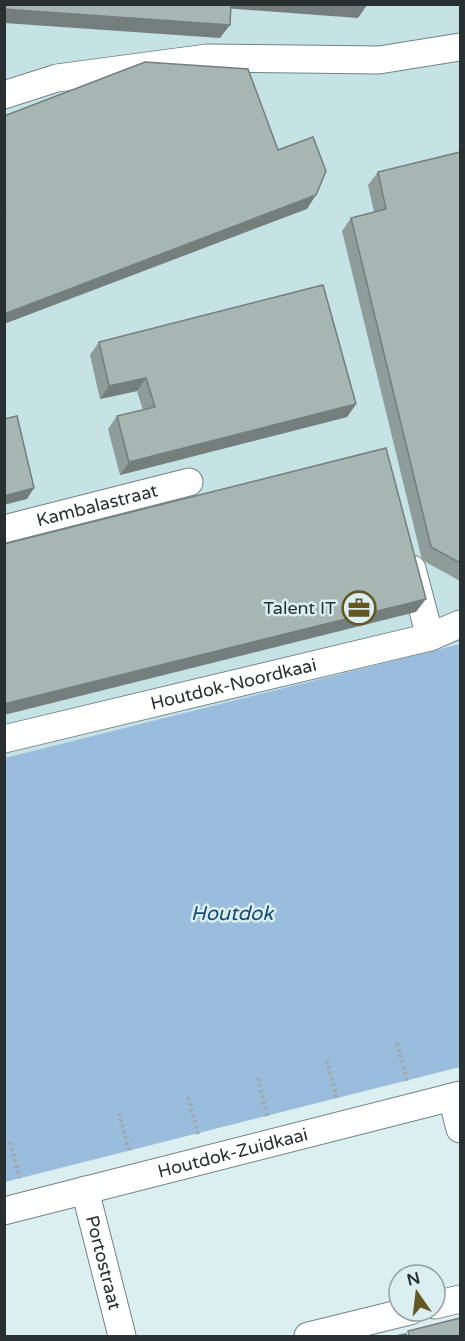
<svg xmlns="http://www.w3.org/2000/svg" width="465" height="1341" font-family="'Varela Round',sans-serif">
	<style>
		.built { fill: #c5e2e5 }
		.water { fill: #9abddd }
		.lines { fill: none; stroke-linecap: round; stroke-linejoin: round }
		.minor-casing { stroke: #728385; stroke-width: 29 }
		.path { stroke: #9cabad; stroke-width: 4; stroke-dasharray: 3 3; stroke-linecap: butt }
		.minor { stroke: #fff; stroke-width: 27 }
		.wall { fill: #8e9d9a }
		.shaded-wall { fill: #747f7d }
		.building { fill: #a5b6b3; stroke: #747f7d; stroke-width: 1.5 }
		.labels { text-anchor: middle; stroke-width: 5; stroke-linejoin: round; paint-order: stroke }
		.street-label { font-size: 18px; fill: #293031; stroke: #dbeef0 }
		.poi-label { font-size: 18px; fill: #293031; stroke: #dbeef0; text-anchor: end }
		.water-label { font-size: 20px; font-style: italic; fill: #144b75; stroke: #dbeef0 }
	</style>
	<rect width="100%" height="100%" fill="#dbeef0"/>
	<polygon class="built" points="5,5 460,5 460,644 5,758"/>
	<polygon class="water" points="460,644 460,1067 5,1182 5,758"/>
	<g class="lines">
		<g class="minor-casing">
			<g id="minor">
				<polyline points="4,95 57,78 207,58 379,60 460,47"/>
				<path id="s1" d="M4 529 189 482"/>
				<polyline points="412,569 430,637"/>
				<path id="s2" d="M4 739 430 637 460 624"/>
				<polyline points="452,1097 460,1129"/>
				<path id="s3" d="M85 1190 122 1336"/>
				<path id="s4" d="M4 1211 460 1095"/>
				<polyline points="435,1305 460,1299"/>
				<polyline points="308,1336 410,1311"/>
			</g>
		</g>
		<g class="path">
			<polyline points="397,1043 407,1081"/>
			<polyline points="327,1060 337,1099"/>
			<polyline points="258,1078 267,1116"/>
			<polyline points="188,1097 198,1134"/>
			<polyline points="119,1113 129,1150"/>
			<polyline points="10,1142 20,1178"/>
		</g>
		<use href="#minor" class="minor"/>
	</g>
	<g class="wall">
		<polygon points="460,152 460,581 422,560 342,231 351,218 374,212 368,185 378,172"/>
		<polygon points="99,342 356,404 347,417 120,475 108,429 117,416 143,410 137,391 100,399 90,355"/>
	</g>
	<g class="shaded-wall">
		<polygon points="225,4 359,4 367,5 358,18 223,8"/>
		<polygon points="4,9 230,25 220,38 4,23"/>
		<polygon points="316,195 307,209 4,324 4,314"/>
		<polygon points="146,378 137,391 100,399 109,386"/>
		<polygon points="356,404 347,417 120,475 129,462"/>
		<polygon points="34,488 27,499 4,505 4,496"/>
		<polygon points="426,599 416,612 4,715 4,704"/>
	</g>
	<g class="building">
		<polygon points="4,4 231,4 230,25 4,9"/>
		<polygon points="145,62 248,69 278,150 313,137 326,171 316,195 4,314 4,215 6,214 4,211 4,116"/>
		<polygon points="460,152 460,563 431,547 351,218 386,209 378,172"/>
		<polygon points="323,285 356,404 129,462 117,416 155,407 146,378 109,386 99,342"/>
		<polygon points="17,416 34,488 4,496 4,419"/>
		<polygon points="386,448 426,599 4,704 4,544"/>
		<polygon points="460,1318 460,1336 409,1336 408,1331"/>
		<polygon points="406,1334 406,1336 395,1336"/>
	</g>
	<defs>
		<g id="office-ring" transform="scale(1.725)"><circle r="9.5" fill="#dbeef0" stroke="#635724" stroke-width="1.5"/><path d="M-6-3h4V-5.5h4V-3h4V5H-6ZM-1-4.5V-3h2v-1.5ZM-6 0V1H6V0Z" fill="#635724"/></g>
	</defs>
	<g fill-rule="evenodd">
		<use href="#office-ring" x="359" y="608"/>
	</g>
	<g class="labels">
		<g class="street-label">
			<text dy="6" stroke="none"><textPath href="#s1" startOffset="96">Kambalastraat</textPath></text>
			<text dy="6" stroke="none"><textPath href="#s2" startOffset="236">Houtdok-Noordkaai</textPath></text>
			<text dy="6" stroke="none"><textPath href="#s4" startOffset="236">Houtdok-Zuidkaai</textPath></text>
			<text dy="6" stroke="none"><textPath href="#s3" startOffset="75">Portostraat</textPath></text>
		</g>
		<g class="poi-label">
			<text x="336" y="614">Talent IT</text>
		</g>
		<g class="water-label">
			<text x="232" y="920">Houtdok</text>
		</g>
	</g>
	<rect width="465" height="1341" fill="none" stroke="#293031" stroke-width="12"/>
	<g transform="translate(417 1293) rotate(346)"><circle r="28" fill="#dbeef0" stroke="#94a2a4" stroke-width="1.5"/>
	<path d="M0-4.5L10 22L0 15L-10 22Z" fill="#635724"/>
	<text y="-9" font-size="16" font-weight="bold" text-anchor="middle" fill="#293031">N</text>
	</g>
</svg>
